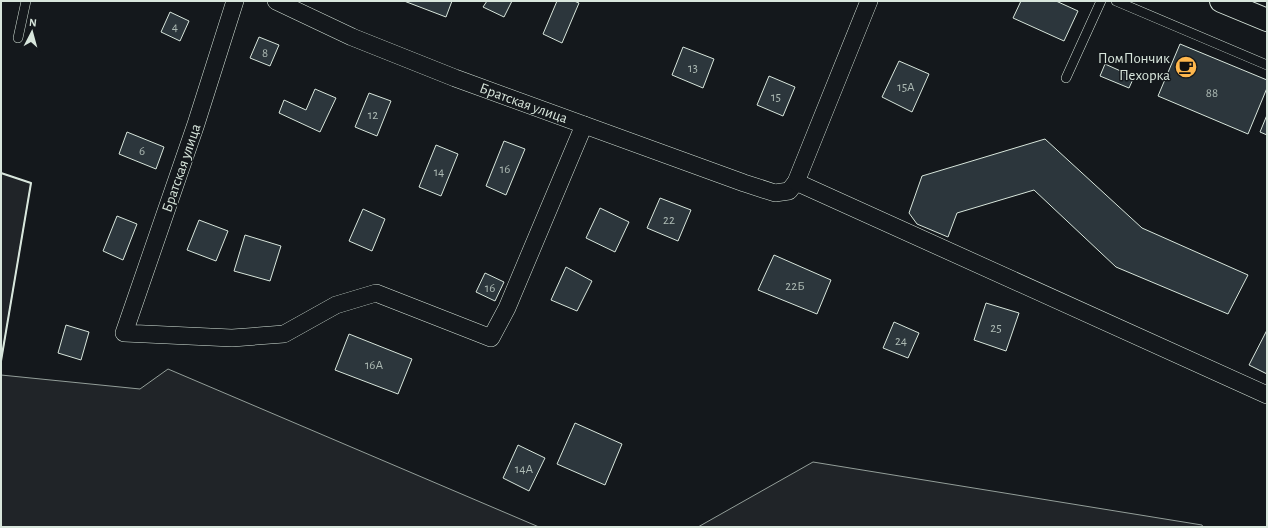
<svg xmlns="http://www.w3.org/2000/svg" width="1268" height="528" font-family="'Alegreya Sans',sans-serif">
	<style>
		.green { fill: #202428; stroke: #939e99 }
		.building { fill: #2c363c; stroke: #d8e6dc }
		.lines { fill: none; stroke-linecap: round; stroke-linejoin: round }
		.lane-casing { stroke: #d8e6dc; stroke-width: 10 }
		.street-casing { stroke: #d8e6dc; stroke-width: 18 }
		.primary-casing { stroke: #d8e6dc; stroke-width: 24 }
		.lane { stroke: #14181c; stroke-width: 9 }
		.street { stroke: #14181c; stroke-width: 17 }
		.primary { stroke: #14181c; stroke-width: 22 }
		.wall { stroke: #d8e6dc; stroke-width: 2 }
		.labels { text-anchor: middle; stroke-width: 3; stroke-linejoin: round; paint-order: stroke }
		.number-label { font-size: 13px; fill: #adbab4 }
		.poi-label { font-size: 15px; fill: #d8e6dc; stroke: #14181c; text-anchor: end }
		.street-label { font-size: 15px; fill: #d8e6dc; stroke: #14181c }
	</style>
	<rect width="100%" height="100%" fill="#14181c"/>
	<g class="green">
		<polygon points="1,173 31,183 1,361"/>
		<polygon points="168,369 539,527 1,527 1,375 140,389"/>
		<polygon points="813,462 1202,525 1203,527 698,527"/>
	</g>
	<g class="building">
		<polygon points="404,1 452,1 446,17"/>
		<polygon points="487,1 512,1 504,17 483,7"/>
		<polygon points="557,1 574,1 579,3 562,43 543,34"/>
		<polygon points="1021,1 1056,1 1078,11 1064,41 1013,18"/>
		<polygon points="170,12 189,21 180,41 161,32"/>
		<polygon points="259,37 279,45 270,66 250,58"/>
		<polygon points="1180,44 1267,80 1267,88 1248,134 1158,96"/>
		<polygon points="683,47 714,59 703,88 672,75"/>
		<polygon points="899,61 929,74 912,112 882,97"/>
		<polygon points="1105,64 1134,77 1129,88 1100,76"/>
		<polygon points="769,76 795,87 783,116 757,105"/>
		<polygon points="315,89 336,98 320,132 279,113 284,100 306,110"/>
		<polygon points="369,93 391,101 377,136 355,127"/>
		<polygon points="1267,115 1267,135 1260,132"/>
		<polygon points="127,132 164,147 156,169 119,154"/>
		<polygon points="1045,139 1142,228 1248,275 1228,314 1116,267 1034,190 957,213 948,237 917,224 909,213 922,176"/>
		<polygon points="504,141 525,149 506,195 486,186"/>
		<polygon points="436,145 458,154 441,196 419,187"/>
		<polygon points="660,198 691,210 678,241 647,228"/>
		<polygon points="600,208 629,222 615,252 586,238"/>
		<polygon points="363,209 385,219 372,251 349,241"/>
		<polygon points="117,216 137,224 123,260 103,251"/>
		<polygon points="199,220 228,231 216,261 187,250"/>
		<polygon points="245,235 281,246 270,281 234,271"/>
		<polygon points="774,255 831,280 817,314 758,290"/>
		<polygon points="566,267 592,281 577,311 551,300"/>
		<polygon points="485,273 504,282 495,301 476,292"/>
		<polygon points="986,303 1019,313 1006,351 974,340"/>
		<polygon points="894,322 919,333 908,358 883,348"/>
		<polygon points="66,325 89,332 81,360 58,353"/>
		<polygon points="1267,330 1267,374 1249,365"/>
		<polygon points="349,334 412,359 398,394 335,370"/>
		<polygon points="575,423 622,444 605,485 557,464"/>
		<polygon points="518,445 545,458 529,491 503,478"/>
	</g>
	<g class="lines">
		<g class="lane-casing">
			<g id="lane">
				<polyline points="1116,1 1267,65"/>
				<polyline points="18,38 26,1"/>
				<polyline points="1066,78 1101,1"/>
			</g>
		</g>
		<g class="street-casing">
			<g id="street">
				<polyline points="235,1 196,124 124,333 232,338 284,334 336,305 376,293 491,338 507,308 584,125"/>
				<path id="s1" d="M276 1 352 37 455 78 744 183 775 193 789 191 796 182 869 1"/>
				<polyline points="796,182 1267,395"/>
			</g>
		</g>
		<g class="primary-casing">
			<polyline id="primary" points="1221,1 1267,20"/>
		</g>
		<use href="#lane" class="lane"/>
		<use href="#street" class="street"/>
		<use href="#primary" class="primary"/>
		<polyline class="wall" points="1,173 31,183 1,361"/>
	</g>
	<defs>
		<g id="cafe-disc" transform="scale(1.15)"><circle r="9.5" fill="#ffb74d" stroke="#14181c"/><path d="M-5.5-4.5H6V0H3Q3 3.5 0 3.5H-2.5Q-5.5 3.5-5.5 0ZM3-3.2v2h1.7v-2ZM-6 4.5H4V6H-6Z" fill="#111"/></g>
	</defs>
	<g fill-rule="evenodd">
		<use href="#cafe-disc" x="1186" y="67"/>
	</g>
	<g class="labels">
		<g class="number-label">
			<text x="175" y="31">4</text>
			<text x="265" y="57">8</text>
			<text x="693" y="72">13</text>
			<text x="906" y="91">15А</text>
			<text x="1212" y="97">88</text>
			<text x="776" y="101">15</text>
			<text x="373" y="119">12</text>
			<text x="142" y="155">6</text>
			<text x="505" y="173">16</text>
			<text x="439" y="176">14</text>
			<text x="669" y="224">22</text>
			<text x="795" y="290">22Б</text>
			<text x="490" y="292">16</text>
			<text x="996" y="332">25</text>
			<text x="901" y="345">24</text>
			<text x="374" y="369">16А</text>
			<text x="524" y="473">14А</text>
		</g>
		<g class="poi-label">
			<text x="1170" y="63">ПомПончик<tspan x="1170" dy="17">Пехорка</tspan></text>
		</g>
		<g class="street-label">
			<text dy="5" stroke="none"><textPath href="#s1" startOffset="268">Братская улица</textPath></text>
			<text transform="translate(181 168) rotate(-71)" y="5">Братская улица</text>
		</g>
	</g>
	<rect width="1268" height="528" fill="none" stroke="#d8e6dc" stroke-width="4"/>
	<g transform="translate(32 32) rotate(6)" stroke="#14181c" stroke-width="3" paint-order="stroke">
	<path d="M0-3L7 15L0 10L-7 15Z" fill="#d8e6dc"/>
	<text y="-6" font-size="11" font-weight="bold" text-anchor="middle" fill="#d8e6dc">N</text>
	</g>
</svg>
